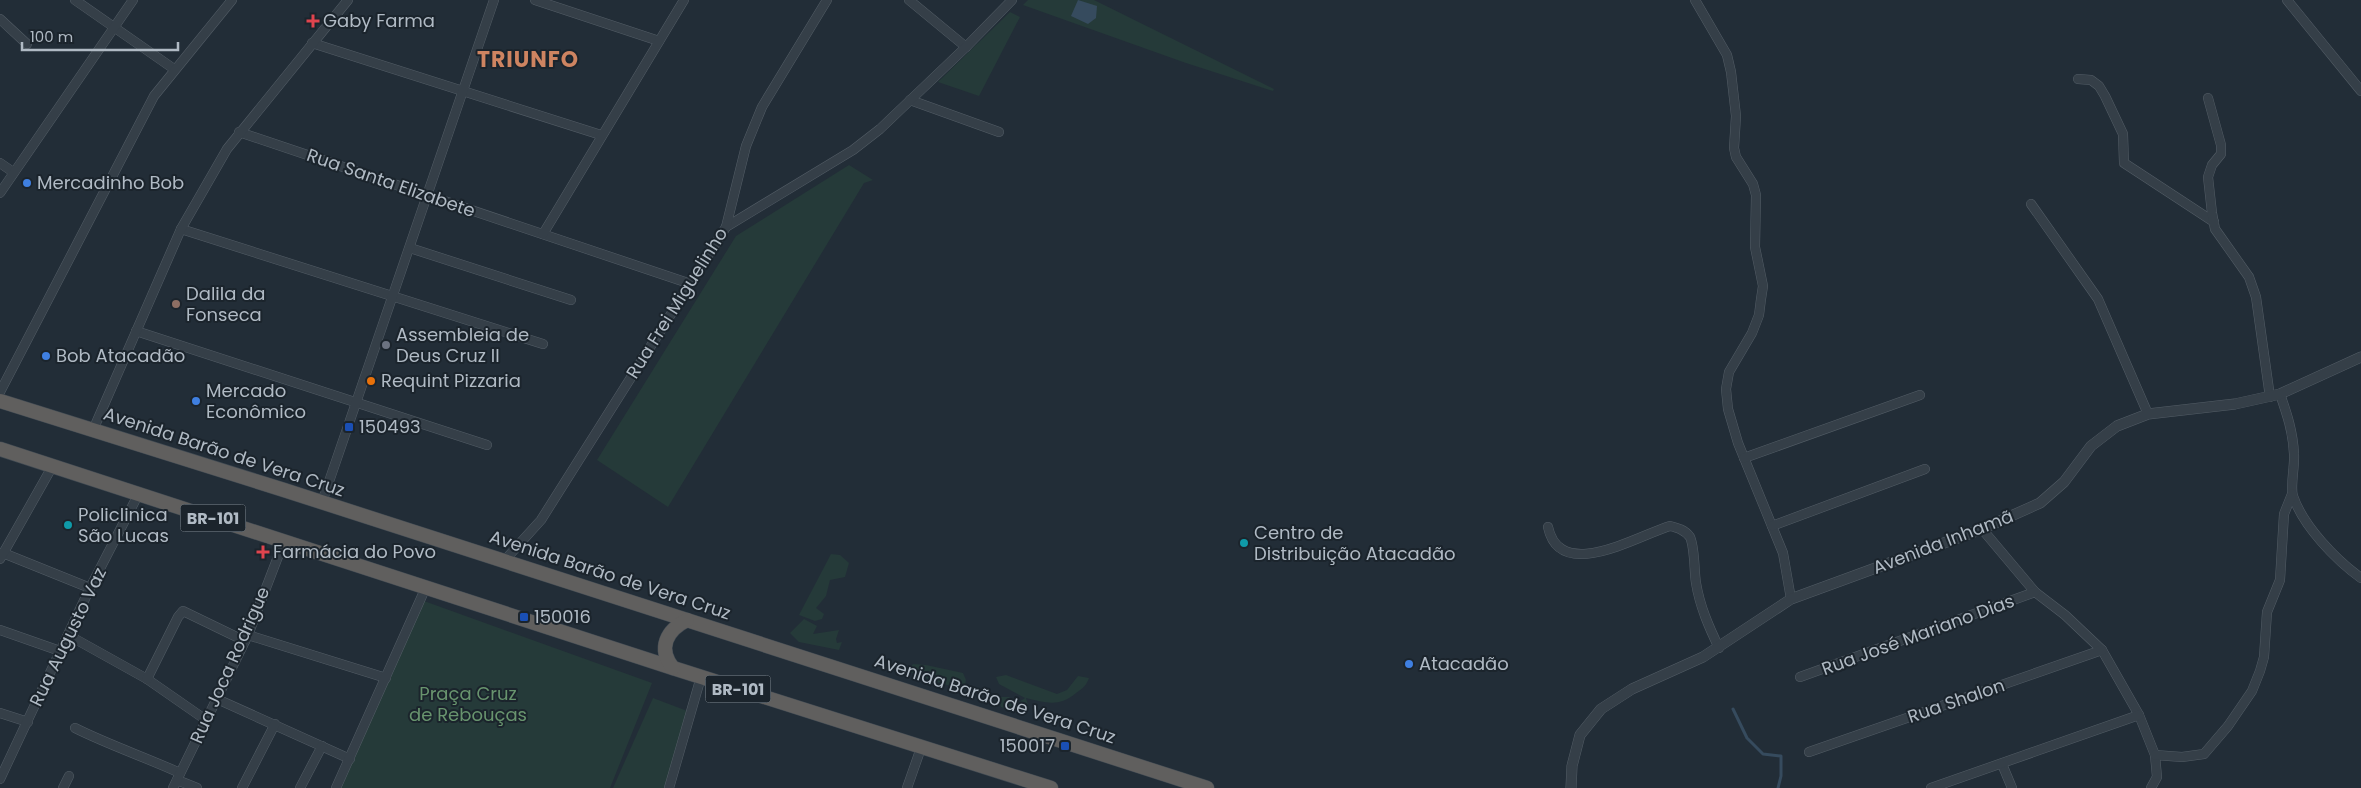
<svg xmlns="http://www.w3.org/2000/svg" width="2361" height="788" font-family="Poppins,sans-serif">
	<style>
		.green { fill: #253a39 }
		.water { fill: #364b5e }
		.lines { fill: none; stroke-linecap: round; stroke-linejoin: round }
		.stream { stroke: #364b5e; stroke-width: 3 }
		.minor-casing { stroke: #535d66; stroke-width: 10 }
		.tertiary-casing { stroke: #535d66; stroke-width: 11 }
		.trunk-casing { stroke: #404a53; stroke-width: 15 }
		.minor { stroke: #353f48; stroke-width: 9 }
		.tertiary { stroke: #353f48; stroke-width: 10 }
		.trunk { stroke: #605f5e; stroke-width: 14 }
		.health-dot { fill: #e0444e; stroke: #1b242c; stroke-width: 2 }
		.shop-dot { fill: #3f7fe0; stroke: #1b242c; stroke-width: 2 }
		.education-dot { fill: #8d6e63; stroke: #1b242c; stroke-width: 2 }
		.worship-dot { fill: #6b7280; stroke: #1b242c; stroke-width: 2 }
		.food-dot { fill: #e8710a; stroke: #1b242c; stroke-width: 2 }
		.transit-dot { fill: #1a4fb4; stroke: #1b242c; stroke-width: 2 }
		.culture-dot { fill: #0f9aa8; stroke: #1b242c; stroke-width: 2 }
		.labels { text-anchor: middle; stroke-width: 4; stroke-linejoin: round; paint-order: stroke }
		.shield { fill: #1b242c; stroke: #838d96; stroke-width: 1 }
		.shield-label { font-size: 16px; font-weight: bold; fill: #b0bac4 }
		.poi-label { font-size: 18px; fill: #b0bac4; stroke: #1b242c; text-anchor: start }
		.street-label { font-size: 18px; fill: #b0bac4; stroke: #1b242c }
		.park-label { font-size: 18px; fill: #68946e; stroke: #1b242c }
		.district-label { font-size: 22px; font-weight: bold; letter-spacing: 1px; fill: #ce8461; stroke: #1b242c }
	</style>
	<rect width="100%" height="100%" fill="#222d37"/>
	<g class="green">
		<polygon points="1028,0 1094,0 1274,89 1273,91 1186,63 1023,5"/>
		<polygon points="1010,12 1020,17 979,96 938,82"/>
		<polygon points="849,165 873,180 864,183 668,507 597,460 736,236"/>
		<polygon points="831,554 840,555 849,563 845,577 830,580 826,596 816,608 824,614 822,619 815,621 799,615"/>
		<polygon points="424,601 652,683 610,788 339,788"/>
		<polygon points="804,619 817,626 813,634 839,630 836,639 837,643 842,642 839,650 799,642 790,633"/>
		<path d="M913 664 926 665 963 673 966 680 965 686 958 689C941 682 924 679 908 671Z"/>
		<path d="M1006 675 1057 694 1067 690 1078 676 1089 678C1086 686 1083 688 1076 693 1060 707 1046 703 1026 698L1029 708C1020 716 1011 710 1001 707L998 697H1009L1016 704 1025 698 999 684 996 677Z"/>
		<polygon points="653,698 690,712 665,788 613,788"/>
	</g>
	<polygon class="water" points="1078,0 1097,6 1096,18 1088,24 1071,16"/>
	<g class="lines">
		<polyline class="stream" points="1733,709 1747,738 1763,754 1781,756 1781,776 1778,788"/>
		<g class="minor-casing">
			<g id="minor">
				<polyline points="75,0 174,69"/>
				<polyline points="535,0 659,41"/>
				<polyline points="909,0 966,47"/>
				<polyline points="1695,0 1727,55 1731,72 1736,116 1734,148 1736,157 1753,184 1756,195 1755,247 1763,286 1761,299 1759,315 1752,333 1729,372 1726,389 1728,409 1738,443 1783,553 1791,599"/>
				<polyline points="2287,0 2361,91"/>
				<polyline points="0,19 27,44"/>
				<polyline points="312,43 601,135"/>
				<polyline points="2078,79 2091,80 2099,86 2105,96 2123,134 2124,163 2214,222"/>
				<polyline points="2208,98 2221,145 2221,154 2212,165 2208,177 2212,213 2215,229 2249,277 2256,297 2270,397"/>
				<polyline points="910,100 999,132"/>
				<polyline points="239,132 688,283"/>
				<polyline points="0,163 13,172"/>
				<polyline points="0,193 133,0"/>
				<polyline points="2031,204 2098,299 2148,414"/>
				<polyline points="726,227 853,150 880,129 966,47 1012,0"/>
				<polyline points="181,229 543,344"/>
				<polyline points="543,234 684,0"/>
				<polyline points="410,248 571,300"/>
				<polyline points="136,331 487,445"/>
				<polyline points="0,392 154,96 232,0"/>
				<path d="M2280 394C2287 414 2293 432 2294 454 2295 465 2290 487 2293 496 2303 526 2336 560 2361 578"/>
				<polyline points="93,430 181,229 227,149 348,0"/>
				<polyline points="1744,458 1920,395"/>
				<polyline points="322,502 494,0"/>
				<polyline points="1772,526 1925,469"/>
				<path d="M1548 527C1560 583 1637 536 1670 526 1678 528 1685 530 1690 537 1695 548 1694 571 1696 583 1700 607 1709 627 1719 648"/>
				<polyline points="1982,529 2035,592 2065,615 2102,650 2139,715 2155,755 2157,777 2151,788"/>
				<polyline points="3,553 90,588"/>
				<polyline points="0,559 52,467"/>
				<polyline points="504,561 541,520 726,227 746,146 762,107 827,0"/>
				<polyline points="0,630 60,651"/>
				<polyline points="68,635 147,679 206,720"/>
				<polyline points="248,635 386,678"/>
				<polyline points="1800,677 2035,592"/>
				<polyline points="147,679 178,617 183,611 245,641"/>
				<polyline points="217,699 350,759"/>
				<polyline points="0,713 28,722"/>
				<path d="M75 728C109 745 145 757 180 773"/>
				<polyline points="1809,752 2102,650"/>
				<polyline points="2155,755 2182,757 2204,754 2228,726 2252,691 2260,671 2264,657 2267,612 2280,580 2284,514 2292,494"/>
				<polyline points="2002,764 2012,788"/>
				<polyline points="0,779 90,588 138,495"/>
				<polyline points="177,780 197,788"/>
				<polyline points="63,788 69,776"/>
				<polyline points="173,788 248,635 284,541"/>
				<polyline points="242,788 275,724"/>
				<polyline points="300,788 322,746"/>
				<polyline points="336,788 426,587"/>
				<polyline points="669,788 701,677"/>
				<polyline points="907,788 921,748"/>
				<polyline points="1931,788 2139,715"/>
			</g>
		</g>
		<g class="tertiary-casing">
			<polyline id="tertiary" points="1571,788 1572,766 1580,735 1601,709 1632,689 1703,657 1791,599 1982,529 2040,503 2064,482 2091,446 2117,426 2148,414 2235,404 2280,394 2361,357"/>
		</g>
		<g class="trunk-casing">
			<g id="trunk">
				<polyline points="0,401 284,490 1207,788"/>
				<polyline points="0,449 673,668 1051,788"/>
				<path d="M673 668C657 648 667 630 687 620"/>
			</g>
		</g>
		<use href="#minor" class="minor"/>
		<use href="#tertiary" class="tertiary"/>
		<use href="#trunk" class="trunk"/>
	</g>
	<g class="health-dot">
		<path d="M310.5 13.5h5v5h5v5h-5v5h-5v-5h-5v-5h5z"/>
		<path d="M260.5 544.5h5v5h5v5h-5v5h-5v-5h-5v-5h5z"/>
	</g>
	<g class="shop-dot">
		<circle cx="27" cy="183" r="5"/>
		<circle cx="46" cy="356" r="5"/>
		<circle cx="196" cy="401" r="5"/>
		<circle cx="1409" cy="664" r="5"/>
	</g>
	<circle class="education-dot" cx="176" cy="304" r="5"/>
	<circle class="worship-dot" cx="386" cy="345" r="5"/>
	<circle class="food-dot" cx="371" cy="381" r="5"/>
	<g class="transit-dot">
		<rect x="344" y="422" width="10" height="10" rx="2.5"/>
		<rect x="519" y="612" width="10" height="10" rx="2.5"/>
		<rect x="1060" y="741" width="10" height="10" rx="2.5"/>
	</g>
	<g class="culture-dot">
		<circle cx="68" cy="525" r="5"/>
		<circle cx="1244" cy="543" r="5"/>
	</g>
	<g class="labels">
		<g class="shield">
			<rect x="180.5" y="504.5" width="65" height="27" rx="4"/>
			<rect x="705.5" y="675.5" width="65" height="27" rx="4"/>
		</g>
		<g class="shield-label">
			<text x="213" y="524">BR-101</text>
			<text x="738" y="695">BR-101</text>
		</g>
		<g class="poi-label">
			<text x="323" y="27">Gaby Farma</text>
			<text x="37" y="189">Mercadinho Bob</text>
			<text x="186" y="300">Dalila da<tspan x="186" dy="21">Fonseca</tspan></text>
			<text x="396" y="341">Assembleia de<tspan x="396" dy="21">Deus Cruz II</tspan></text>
			<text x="56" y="362">Bob Atacadão</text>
			<text x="381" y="387">Requint Pizzaria</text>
			<text x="206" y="397">Mercado<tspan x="206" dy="21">Econômico</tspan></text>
			<text x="359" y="433">150493</text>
			<text x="78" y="521">Policlinica<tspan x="78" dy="21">São Lucas</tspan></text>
			<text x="1254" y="539">Centro de<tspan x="1254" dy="21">Distribuição Atacadão</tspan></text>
			<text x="273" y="558">Farmácia do Povo</text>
			<text x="534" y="623">150016</text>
			<text x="1419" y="670">Atacadão</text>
			<text x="1055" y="752" text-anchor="end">150017</text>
		</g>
		<g class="street-label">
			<text transform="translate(391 183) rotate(19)" y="6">Rua Santa Elizabete</text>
			<text transform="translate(677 303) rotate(-58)" y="6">Rua Frei Miguelinho</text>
			<text transform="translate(224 452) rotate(18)" y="6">Avenida Barão de Vera Cruz</text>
			<text transform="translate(1943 542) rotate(-21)" y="6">Avenida Inhamã</text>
			<text transform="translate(610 575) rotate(18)" y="6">Avenida Barão de Vera Cruz</text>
			<text transform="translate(1918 635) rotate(-20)" y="6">Rua José Mariano Dias</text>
			<text transform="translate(68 637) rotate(-64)" y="6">Rua Augusto Vaz</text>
			<text transform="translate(230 665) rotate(-66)" y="6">Rua Joca Rodrigue</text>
			<text transform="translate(995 699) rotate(18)" y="6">Avenida Barão de Vera Cruz</text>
			<text transform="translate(1956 701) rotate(-19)" y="6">Rua Shalon</text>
		</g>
		<g class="park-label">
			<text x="468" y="700">Praça Cruz<tspan x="468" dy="21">de Rebouças</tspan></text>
		</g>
		<g class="district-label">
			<text x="528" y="67">TRIUNFO</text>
		</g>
	</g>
	<path d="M22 42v8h156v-8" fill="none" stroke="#b0bac4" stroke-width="2.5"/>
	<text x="30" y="42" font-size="15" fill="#b0bac4" stroke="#1b242c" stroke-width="4" paint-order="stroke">100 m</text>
</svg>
